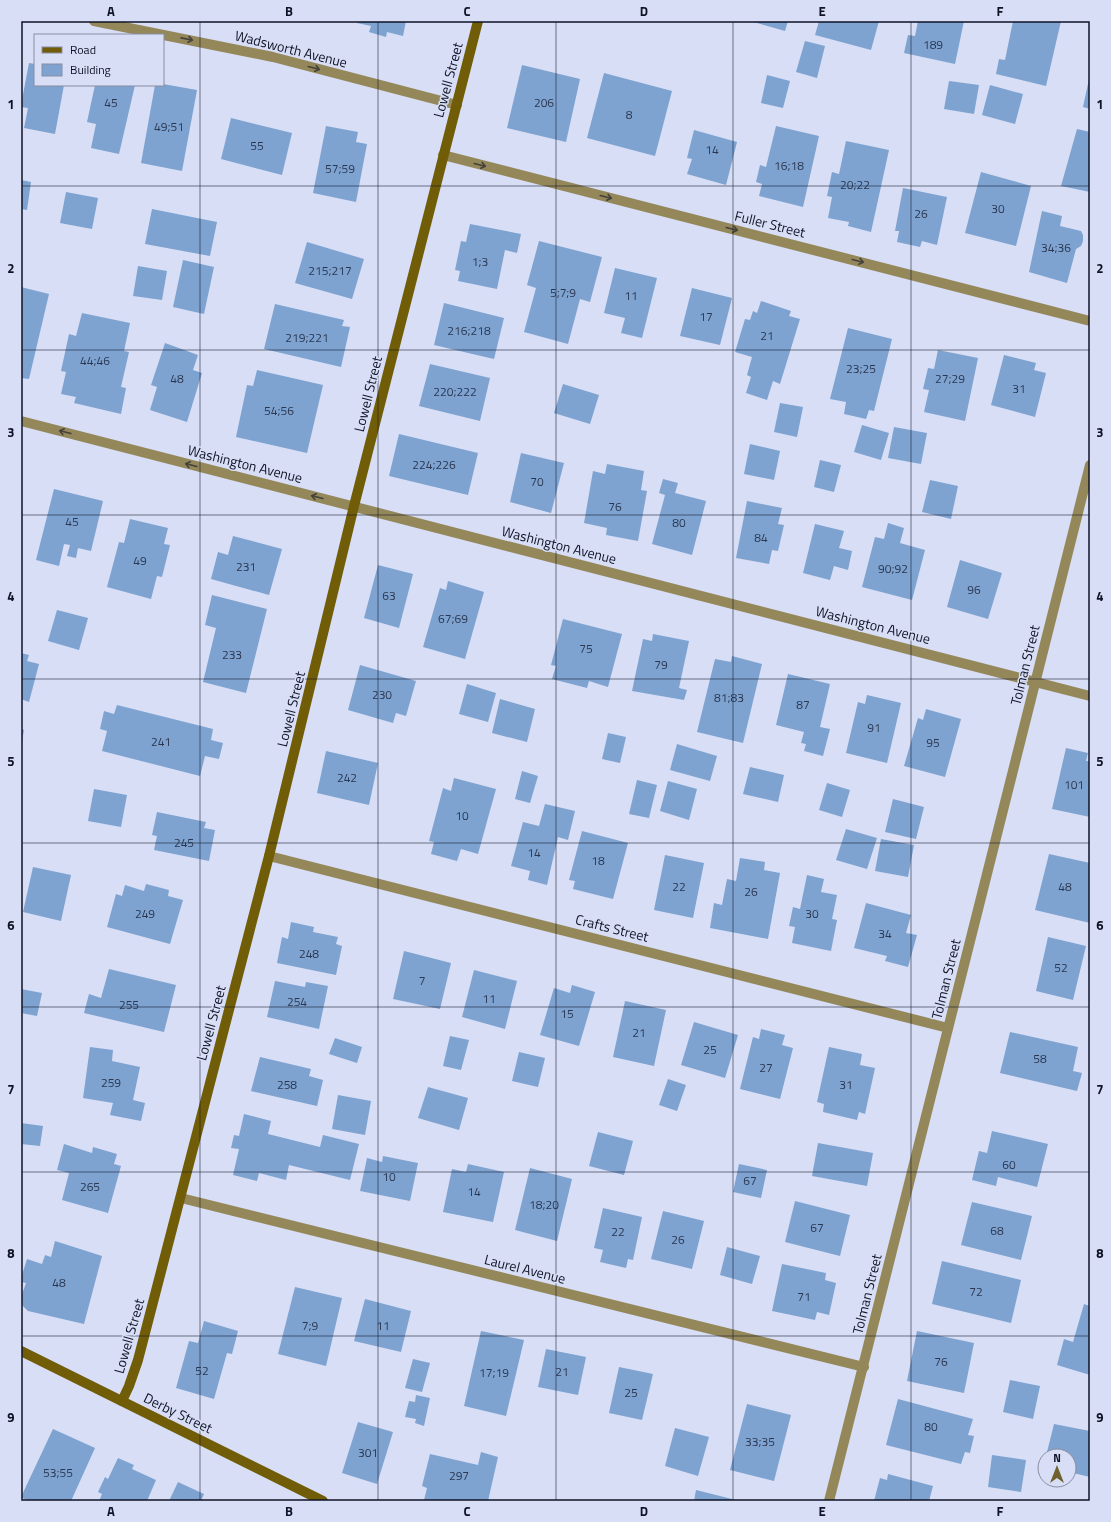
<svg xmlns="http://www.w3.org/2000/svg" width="1111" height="1522" font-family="'Titillium Web',sans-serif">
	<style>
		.building { fill: #7ea3d1 }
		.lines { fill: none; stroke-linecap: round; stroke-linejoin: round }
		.street { stroke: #94885b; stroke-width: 10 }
		.secondary { stroke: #715d08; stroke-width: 10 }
		.oneway { stroke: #44423b }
		.grid { fill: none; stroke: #0f1326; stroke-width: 1; stroke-opacity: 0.55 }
		.labels { text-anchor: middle; stroke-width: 3; stroke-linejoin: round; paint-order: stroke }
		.number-label { font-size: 12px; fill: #2b3751 }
		.street-label { font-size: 14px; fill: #0f1326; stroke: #d8def5 }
		.neatline { fill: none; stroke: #0f1326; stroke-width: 1.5 }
		.grid-label { font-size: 13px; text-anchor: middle; font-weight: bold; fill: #0f1326 }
	</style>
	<rect width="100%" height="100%" fill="#d8def5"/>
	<g class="building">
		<polygon points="357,21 406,21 403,36 387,32 386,37 369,32 371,26 357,23"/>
		<polygon points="750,21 788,21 785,31"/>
		<polygon points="819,21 879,21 871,50 815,35"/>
		<polygon points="918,21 964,21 955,64 904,53 908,35 915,36"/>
		<polygon points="1013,21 1061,21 1046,86 996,74 999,59 1005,60"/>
		<polygon points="805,41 825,46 817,78 796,72"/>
		<polygon points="29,63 35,64 35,85 64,85 55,134 24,128 28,108 21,107 21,105"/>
		<polygon points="522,65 580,79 566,142 507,128"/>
		<polygon points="604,73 672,91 655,156 587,138"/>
		<polygon points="767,75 790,81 783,108 761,103"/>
		<polygon points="1089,79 1090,79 1090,109 1083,107"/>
		<polygon points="949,81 979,85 974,114 944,109"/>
		<polygon points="163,84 197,90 182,171 141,163 155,85"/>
		<polygon points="95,85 135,85 119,154 91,148 96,124 87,122"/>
		<polygon points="990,85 1023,94 1015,124 982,115"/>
		<polygon points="231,118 292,133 282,175 221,159"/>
		<polygon points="326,126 358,132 356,142 367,144 356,202 313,193"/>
		<polygon points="776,126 819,136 803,207 759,196 762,184 756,182 760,165 766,167"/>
		<polygon points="1077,129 1090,132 1090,192 1061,186"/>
		<polygon points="694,130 737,142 726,185 687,174 692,159 687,158"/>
		<polygon points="846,141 889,150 871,232 848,226 849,222 828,218 832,197 827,196 832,172 839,174"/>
		<polygon points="981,172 1031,186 1016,246 965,233"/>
		<polygon points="21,180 31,182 27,210 21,209"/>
		<polygon points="903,188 947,197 937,245 922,241 920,247 897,242 899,231 895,231"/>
		<polygon points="66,192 98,198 92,229 60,223"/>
		<polygon points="152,209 217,222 210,256 145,244"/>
		<polygon points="1042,211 1062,216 1060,226 1081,231 1083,235 1083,241 1081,246 1076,249 1067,283 1029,272"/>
		<polygon points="470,224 521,234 517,253 505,250 497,289 458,281 460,271 455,270 461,241 466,242"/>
		<polygon points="539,241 602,257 590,302 580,299 568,344 524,332 536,288 527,285"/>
		<polygon points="307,242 364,259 352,299 295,283"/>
		<polygon points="183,260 214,267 204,314 173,307"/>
		<polygon points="138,266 167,271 162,300 133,296"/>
		<polygon points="615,268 657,278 642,338 621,333 625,318 604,313"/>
		<polygon points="21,287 49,294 29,379 21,378"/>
		<polygon points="692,288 732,298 720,345 680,336"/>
		<polygon points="761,301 791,311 789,316 800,319 780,384 773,381 767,400 746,393 751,377 747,375 752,357 735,352 745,319 750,320 753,311 757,313"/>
		<polygon points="444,303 504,318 494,359 434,345"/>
		<polygon points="275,304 344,320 342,326 350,327 341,367 264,349"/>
		<polygon points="82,313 130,323 124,351 129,352 121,387 126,388 121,414 74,403 76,397 61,394 66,372 61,371 69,334 76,336"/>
		<polygon points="848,328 892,339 874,411 869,410 866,419 844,414 846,402 830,399"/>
		<polygon points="165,343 198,355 193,370 202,373 187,422 150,410 157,387 151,385"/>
		<polygon points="938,350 978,358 965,421 924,412 929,390 923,389 928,368 934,369"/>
		<polygon points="1004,355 1036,363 1034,370 1046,373 1035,417 991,405"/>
		<polygon points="430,364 490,378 480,421 419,406"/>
		<polygon points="257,370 323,385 307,453 236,437 247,385 253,386"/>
		<polygon points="563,384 599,395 590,424 554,413"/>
		<polygon points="780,403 803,407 797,437 774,432"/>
		<polygon points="862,425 889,433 881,460 854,452"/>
		<polygon points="894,427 927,433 921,464 888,458"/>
		<polygon points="399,434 478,453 468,495 389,476"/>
		<polygon points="750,444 780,451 774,480 744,474"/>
		<polygon points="521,453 564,463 551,513 510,502"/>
		<polygon points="820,460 841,465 834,492 814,487"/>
		<polygon points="607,464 644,471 641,490 647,491 638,541 606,535 607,528 584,523 593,471 605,474"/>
		<polygon points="663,479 678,483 675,493 706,501 692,555 652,544 665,495 659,493"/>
		<polygon points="930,480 958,486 951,519 922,512"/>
		<polygon points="54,489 103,501 91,551 78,548 76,558 67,556 70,545 64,544 59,566 36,560"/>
		<polygon points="747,501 782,508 778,524 784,525 778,551 772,550 769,564 736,558"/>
		<polygon points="130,519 168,528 164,544 170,545 162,577 157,576 151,599 107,587 119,542 124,543"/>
		<polygon points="888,523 904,528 900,543 925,550 912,600 862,587 875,537 884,539"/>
		<polygon points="815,524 844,531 839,548 852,551 848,570 834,566 830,580 803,573"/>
		<polygon points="233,536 282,549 269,595 211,579 218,552 228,555"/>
		<polygon points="960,560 1002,573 988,619 947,607"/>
		<polygon points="378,565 413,574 399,628 364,618"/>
		<polygon points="448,581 484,592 465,659 423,647 440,588 446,590"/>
		<polygon points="212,595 267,609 246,693 203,682 216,628 205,625"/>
		<polygon points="57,610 88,618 79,650 48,641"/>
		<polygon points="563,619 622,634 608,687 589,681 587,688 552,679 556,666 551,665"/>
		<polygon points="653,634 689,641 679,688 687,690 684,700 632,691 643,639 652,641"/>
		<polygon points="21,653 29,655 27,661 39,664 29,702 21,699"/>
		<polygon points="732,656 762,664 743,743 697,732 715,659 731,662"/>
		<polygon points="360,665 416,681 406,716 396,713 393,723 348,710"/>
		<polygon points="788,674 830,684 820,727 830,729 823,756 804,751 806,744 801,743 804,732 776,725"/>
		<polygon points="467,684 496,693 488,722 459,714"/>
		<polygon points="867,695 901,703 887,763 846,753 858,702 865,704"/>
		<polygon points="500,699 535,709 527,742 492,733"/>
		<polygon points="117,705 213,729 211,740 223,743 219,759 205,756 200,776 102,751 107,731 100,729 104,711 114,714"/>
		<polygon points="926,709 961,719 945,777 904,766 918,718 923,720"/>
		<polygon points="21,729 24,730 22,741 21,741"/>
		<polygon points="608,733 626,737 620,763 602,759"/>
		<polygon points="677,744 717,756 710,781 670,770"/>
		<polygon points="1066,748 1088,753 1086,761 1090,761 1090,817 1052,809"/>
		<polygon points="326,751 378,763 369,805 317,793"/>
		<polygon points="750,767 784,775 778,802 743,794"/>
		<polygon points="522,771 538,776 530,803 515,799"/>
		<polygon points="454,778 496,789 478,854 461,849 457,861 431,854 434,842 429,841 443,788 451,791"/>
		<polygon points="637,780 657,785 649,818 629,814"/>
		<polygon points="668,781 697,789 689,820 660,811"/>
		<polygon points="827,783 850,790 842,817 819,810"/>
		<polygon points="94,789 127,795 121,827 88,821"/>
		<polygon points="893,799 924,807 916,839 885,832"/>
		<polygon points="545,804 575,811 568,840 558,837 547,885 528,880 530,871 511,866 523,822 539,826"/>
		<polygon points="157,812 206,822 204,828 215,830 209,861 154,850 157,836 152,835"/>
		<polygon points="846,829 877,838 867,869 836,860"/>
		<polygon points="582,831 628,843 613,899 573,889 575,881 569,880"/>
		<polygon points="881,839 914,845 908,877 875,871"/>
		<polygon points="1049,854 1090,863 1090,923 1035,910"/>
		<polygon points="665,855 704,863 693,918 654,910"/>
		<polygon points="740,858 765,862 764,870 780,873 768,939 710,928 714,903 722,905 727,879 736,881"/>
		<polygon points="33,867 71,875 61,921 23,912"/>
		<polygon points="807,875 824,879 821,892 837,895 832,919 837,920 831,951 792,943 795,927 789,926 793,907 800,909"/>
		<polygon points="146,884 169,890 168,896 183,900 170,944 107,927 116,894 122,896 125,885 144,891"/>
		<polygon points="866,903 911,915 906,933 917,935 908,967 885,961 887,956 854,948"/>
		<polygon points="291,922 314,927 313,932 338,937 336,944 342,946 336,975 277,963 282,937 288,939"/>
		<polygon points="1048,937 1086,946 1073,1000 1036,991"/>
		<polygon points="404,951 451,963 440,1009 393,999"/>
		<polygon points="109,969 176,985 164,1032 84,1013 89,994 101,998"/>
		<polygon points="474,970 517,981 505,1029 462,1017"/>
		<polygon points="275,981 305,987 306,982 328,986 319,1029 267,1017"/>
		<polygon points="572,985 595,992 579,1046 540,1035 554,988 570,993"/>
		<polygon points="21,989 42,993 37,1016 21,1013"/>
		<polygon points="625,1001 666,1010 654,1066 613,1057"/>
		<polygon points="694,1022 738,1035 725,1078 681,1065"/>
		<polygon points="761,1029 785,1035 782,1045 793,1048 780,1099 740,1089 753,1037 759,1039"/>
		<polygon points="1010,1032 1078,1047 1073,1071 1082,1073 1077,1091 1000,1073"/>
		<polygon points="450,1036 469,1040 461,1070 443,1066"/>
		<polygon points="335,1038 362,1047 357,1063 329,1054"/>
		<polygon points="90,1047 113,1050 112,1061 140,1067 133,1100 145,1103 141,1121 110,1115 113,1103 83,1098"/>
		<polygon points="829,1047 862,1054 860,1065 875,1068 865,1114 859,1112 857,1120 823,1112 824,1104 817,1102"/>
		<polygon points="519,1052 545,1058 538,1087 512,1081"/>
		<polygon points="260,1057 311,1069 309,1076 323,1080 317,1106 251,1091"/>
		<polygon points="668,1079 686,1085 677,1111 659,1105"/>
		<polygon points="428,1087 468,1098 459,1130 418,1118"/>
		<polygon points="338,1095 371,1101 365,1135 332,1129"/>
		<polygon points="244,1114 271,1121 268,1134 320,1147 323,1135 359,1144 350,1180 289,1165 286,1180 259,1173 257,1181 233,1175 239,1149 231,1148 234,1135 239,1136"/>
		<polygon points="21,1123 43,1126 40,1146 21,1144"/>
		<polygon points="992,1131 1048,1144 1037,1187 998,1177 996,1186 972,1180 979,1151 987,1153"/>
		<polygon points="598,1132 633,1141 624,1175 589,1166"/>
		<polygon points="818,1143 873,1153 867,1186 812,1176"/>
		<polygon points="64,1144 92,1153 93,1147 117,1154 114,1164 121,1166 108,1213 62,1200 69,1173 57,1170"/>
		<polygon points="383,1156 418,1163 410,1201 360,1191 367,1158 382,1162"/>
		<polygon points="468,1164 504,1172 493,1222 443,1212 452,1169 466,1172"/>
		<polygon points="739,1164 767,1170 761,1198 733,1192"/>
		<polygon points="530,1168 572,1179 557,1241 515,1230"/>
		<polygon points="795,1201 850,1215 840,1256 785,1242"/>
		<polygon points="972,1202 1032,1216 1021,1260 961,1245"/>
		<polygon points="603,1208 642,1217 633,1260 628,1259 626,1268 600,1262 603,1250 594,1248"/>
		<polygon points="663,1211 704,1221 692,1269 651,1259"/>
		<polygon points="55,1241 102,1256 84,1324 28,1311 21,1304 21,1297 26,1283 21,1282 21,1278 27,1259 42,1264 45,1255 51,1257"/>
		<polygon points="727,1247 760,1256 752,1284 720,1275"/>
		<polygon points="942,1261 1021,1280 1011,1323 932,1304"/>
		<polygon points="782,1264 826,1273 825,1280 836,1283 829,1315 817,1312 815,1320 772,1311"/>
		<polygon points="295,1287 342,1298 326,1366 278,1354"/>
		<polygon points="365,1299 411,1311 401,1352 354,1341"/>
		<polygon points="1084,1304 1090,1306 1090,1375 1057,1365 1064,1339 1073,1342"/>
		<polygon points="204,1321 238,1331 232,1354 227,1353 214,1399 176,1388 189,1341 198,1343"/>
		<polygon points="481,1331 524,1340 506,1416 464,1406"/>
		<polygon points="917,1331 974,1343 964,1393 907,1381"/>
		<polygon points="546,1349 586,1357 578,1395 538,1387"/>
		<polygon points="413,1359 430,1363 422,1392 405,1388"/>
		<polygon points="619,1367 653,1374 642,1420 609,1413"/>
		<polygon points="1010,1380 1040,1386 1033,1419 1003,1412"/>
		<polygon points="416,1395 430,1398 424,1426 415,1423 416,1419 405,1417 409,1401 415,1402"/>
		<polygon points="898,1399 973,1419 968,1435 974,1436 970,1453 965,1452 961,1464 886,1445"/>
		<polygon points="747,1404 791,1415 774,1481 730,1470"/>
		<polygon points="358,1422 393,1432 377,1484 342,1473"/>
		<polygon points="1054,1424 1090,1431 1090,1477 1069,1472 1069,1456 1046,1456"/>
		<polygon points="675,1428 709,1437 698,1476 665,1466"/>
		<polygon points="53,1429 95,1448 71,1501 25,1501 26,1500 21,1497"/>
		<polygon points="481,1452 498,1457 488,1501 431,1501 424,1500 427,1488 422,1486 430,1454 478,1465"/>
		<polygon points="992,1455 1026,1460 1021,1492 988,1487"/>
		<polygon points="118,1458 134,1465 132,1469 156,1480 147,1501 99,1501 102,1494 98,1492 105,1477 108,1479"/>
		<polygon points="888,1474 933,1486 929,1501 874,1501 880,1478 887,1480"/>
		<polygon points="178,1482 204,1494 201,1501 169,1501"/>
		<polygon points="696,1490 736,1500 736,1501 694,1501"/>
	</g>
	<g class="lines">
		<g class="street">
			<polyline points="94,21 273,57 457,105"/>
			<polyline points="443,155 1090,321"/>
			<polyline points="21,421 1090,696"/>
			<polyline points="269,856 948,1028"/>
			<polyline points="181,1198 864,1367"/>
			<polyline points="829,1501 1090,465"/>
		</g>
		<g class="secondary">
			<polyline points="21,1351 323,1501"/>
			<polyline points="122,1401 129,1386 138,1360 269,856 354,506 478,21"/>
		</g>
	</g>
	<defs><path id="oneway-shaft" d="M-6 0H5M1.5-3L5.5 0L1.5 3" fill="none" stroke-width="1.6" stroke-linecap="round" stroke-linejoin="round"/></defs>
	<g class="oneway">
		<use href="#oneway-shaft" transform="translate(187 39) rotate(11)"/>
		<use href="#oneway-shaft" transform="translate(314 68) rotate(15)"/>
		<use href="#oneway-shaft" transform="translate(480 165) rotate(14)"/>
		<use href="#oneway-shaft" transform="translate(606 197) rotate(14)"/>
		<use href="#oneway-shaft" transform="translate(732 229) rotate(14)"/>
		<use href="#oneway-shaft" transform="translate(858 261) rotate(14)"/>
		<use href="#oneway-shaft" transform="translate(65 432) rotate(-166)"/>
		<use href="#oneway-shaft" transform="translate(191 465) rotate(-166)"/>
		<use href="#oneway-shaft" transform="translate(317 497) rotate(-166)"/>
	</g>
	<path class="grid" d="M200 21V1501M378 21V1501M556 21V1501M733 21V1501M911 21V1501M21 186H1090M21 350H1090M21 515H1090M21 679H1090M21 843H1090M21 1007H1090M21 1172H1090M21 1336H1090"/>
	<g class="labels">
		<g class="number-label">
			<text x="933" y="49">189</text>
			<text x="111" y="107">45</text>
			<text x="544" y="107">206</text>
			<text x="629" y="119">8</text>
			<text x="169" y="131">49;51</text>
			<text x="257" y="150">55</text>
			<text x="712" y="154">14</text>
			<text x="789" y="170">16;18</text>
			<text x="340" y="173">57;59</text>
			<text x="855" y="189">20;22</text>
			<text x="998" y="213">30</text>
			<text x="921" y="218">26</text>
			<text x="1056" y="252">34;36</text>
			<text x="480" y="266">1;3</text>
			<text x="330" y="275">215;217</text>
			<text x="563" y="297">5;7;9</text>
			<text x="631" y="300">11</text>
			<text x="706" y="321">17</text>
			<text x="469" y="335">216;218</text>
			<text x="767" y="340">21</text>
			<text x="307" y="342">219;221</text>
			<text x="95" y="365">44;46</text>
			<text x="861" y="373">23;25</text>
			<text x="177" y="383">48</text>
			<text x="950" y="383">27;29</text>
			<text x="1019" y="393">31</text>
			<text x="455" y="396">220;222</text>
			<text x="279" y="415">54;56</text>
			<text x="434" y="469">224;226</text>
			<text x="537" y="486">70</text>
			<text x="615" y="511">76</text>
			<text x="72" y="526">45</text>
			<text x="679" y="527">80</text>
			<text x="761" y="542">84</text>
			<text x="140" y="565">49</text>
			<text x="246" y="571">231</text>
			<text x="893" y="573">90;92</text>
			<text x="974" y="594">96</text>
			<text x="389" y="600">63</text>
			<text x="453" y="623">67;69</text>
			<text x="586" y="653">75</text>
			<text x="232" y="659">233</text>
			<text x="661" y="669">79</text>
			<text x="382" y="699">230</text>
			<text x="729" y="702">81;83</text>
			<text x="803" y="709">87</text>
			<text x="874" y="732">91</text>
			<text x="161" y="746">241</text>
			<text x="933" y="747">95</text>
			<text x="347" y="782">242</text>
			<text x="1074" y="789">101</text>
			<text x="462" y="820">10</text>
			<text x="184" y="847">245</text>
			<text x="534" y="857">14</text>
			<text x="598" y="865">18</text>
			<text x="679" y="891">22</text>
			<text x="1065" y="891">48</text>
			<text x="751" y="896">26</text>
			<text x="145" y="918">249</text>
			<text x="812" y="918">30</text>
			<text x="885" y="938">34</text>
			<text x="309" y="958">248</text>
			<text x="1061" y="972">52</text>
			<text x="422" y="985">7</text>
			<text x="489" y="1003">11</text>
			<text x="297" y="1006">254</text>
			<text x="129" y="1009">255</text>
			<text x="567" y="1018">15</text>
			<text x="639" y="1037">21</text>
			<text x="710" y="1054">25</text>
			<text x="1040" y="1063">58</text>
			<text x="766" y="1072">27</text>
			<text x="111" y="1087">259</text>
			<text x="287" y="1089">258</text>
			<text x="846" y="1089">31</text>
			<text x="1009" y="1169">60</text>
			<text x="389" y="1181">10</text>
			<text x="750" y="1185">67</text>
			<text x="90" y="1191">265</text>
			<text x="474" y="1196">14</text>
			<text x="544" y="1209">18;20</text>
			<text x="817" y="1232">67</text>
			<text x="997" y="1235">68</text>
			<text x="618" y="1236">22</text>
			<text x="678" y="1244">26</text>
			<text x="59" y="1287">48</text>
			<text x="976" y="1296">72</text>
			<text x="804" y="1301">71</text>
			<text x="310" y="1330">7;9</text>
			<text x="383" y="1330">11</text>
			<text x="941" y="1366">76</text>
			<text x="202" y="1375">52</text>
			<text x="562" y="1376">21</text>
			<text x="494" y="1377">17;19</text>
			<text x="631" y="1397">25</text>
			<text x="931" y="1431">80</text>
			<text x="760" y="1446">33;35</text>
			<text x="368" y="1457">301</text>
			<text x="58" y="1477">53;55</text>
			<text x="459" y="1480">297</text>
		</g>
		<g class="street-label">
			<text transform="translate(291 49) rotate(14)" y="5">Wadsworth Avenue</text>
			<text transform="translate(448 80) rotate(-75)" y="5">Lowell Street</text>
			<text transform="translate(770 224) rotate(14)" y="5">Fuller Street</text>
			<text transform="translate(368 394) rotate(-76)" y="5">Lowell Street</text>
			<text transform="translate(245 464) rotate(14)" y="5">Washington Avenue</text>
			<text transform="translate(559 545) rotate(14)" y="5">Washington Avenue</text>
			<text transform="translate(873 625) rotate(14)" y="5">Washington Avenue</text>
			<text transform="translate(1025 665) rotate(-76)" y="5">Tolman Street</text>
			<text transform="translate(291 709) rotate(-76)" y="5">Lowell Street</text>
			<text transform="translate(612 928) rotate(14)" y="5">Crafts Street</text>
			<text transform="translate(946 979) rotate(-76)" y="5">Tolman Street</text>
			<text transform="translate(211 1023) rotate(-75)" y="5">Lowell Street</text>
			<text transform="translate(525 1269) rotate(14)" y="5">Laurel Avenue</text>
			<text transform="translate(867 1294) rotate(-76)" y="5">Tolman Street</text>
			<text transform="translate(129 1336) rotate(-74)" y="5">Lowell Street</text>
			<text transform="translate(178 1413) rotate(26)" y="5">Derby Street</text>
		</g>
	</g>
	<rect width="1111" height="1522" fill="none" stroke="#d8def5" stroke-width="44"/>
	<rect x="34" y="34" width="130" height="52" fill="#d8def5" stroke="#888da2"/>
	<rect x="42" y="47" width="20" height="6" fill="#715d08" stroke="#888da2"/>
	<text x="70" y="54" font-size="12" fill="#0f1326">Road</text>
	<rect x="42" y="64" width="20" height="12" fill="#7ea3d1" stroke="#888da2"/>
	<text x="70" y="74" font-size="12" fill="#0f1326">Building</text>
	<g transform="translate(1057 1468)"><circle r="19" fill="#d8def5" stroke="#888da2"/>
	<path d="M0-3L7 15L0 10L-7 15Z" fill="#6f612e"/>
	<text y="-6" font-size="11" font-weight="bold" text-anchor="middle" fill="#0f1326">N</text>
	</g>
	<rect x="22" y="22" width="1067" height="1478" class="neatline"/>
	<g class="grid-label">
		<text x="111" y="16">A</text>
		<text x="289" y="16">B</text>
		<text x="467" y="16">C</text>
		<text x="644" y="16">D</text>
		<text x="822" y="16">E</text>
		<text x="1000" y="16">F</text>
		<text x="11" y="109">1</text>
		<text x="1100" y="109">1</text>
		<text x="11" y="273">2</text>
		<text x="1100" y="273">2</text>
		<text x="11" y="437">3</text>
		<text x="1100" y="437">3</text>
		<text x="11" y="601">4</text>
		<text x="1100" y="601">4</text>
		<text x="11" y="766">5</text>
		<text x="1100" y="766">5</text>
		<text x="11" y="930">6</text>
		<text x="1100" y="930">6</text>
		<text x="11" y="1094">7</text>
		<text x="1100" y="1094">7</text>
		<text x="11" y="1258">8</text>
		<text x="1100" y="1258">8</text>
		<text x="11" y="1422">9</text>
		<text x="1100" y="1422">9</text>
		<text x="111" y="1516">A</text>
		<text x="289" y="1516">B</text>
		<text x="467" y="1516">C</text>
		<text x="644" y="1516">D</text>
		<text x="822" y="1516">E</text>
		<text x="1000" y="1516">F</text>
	</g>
</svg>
